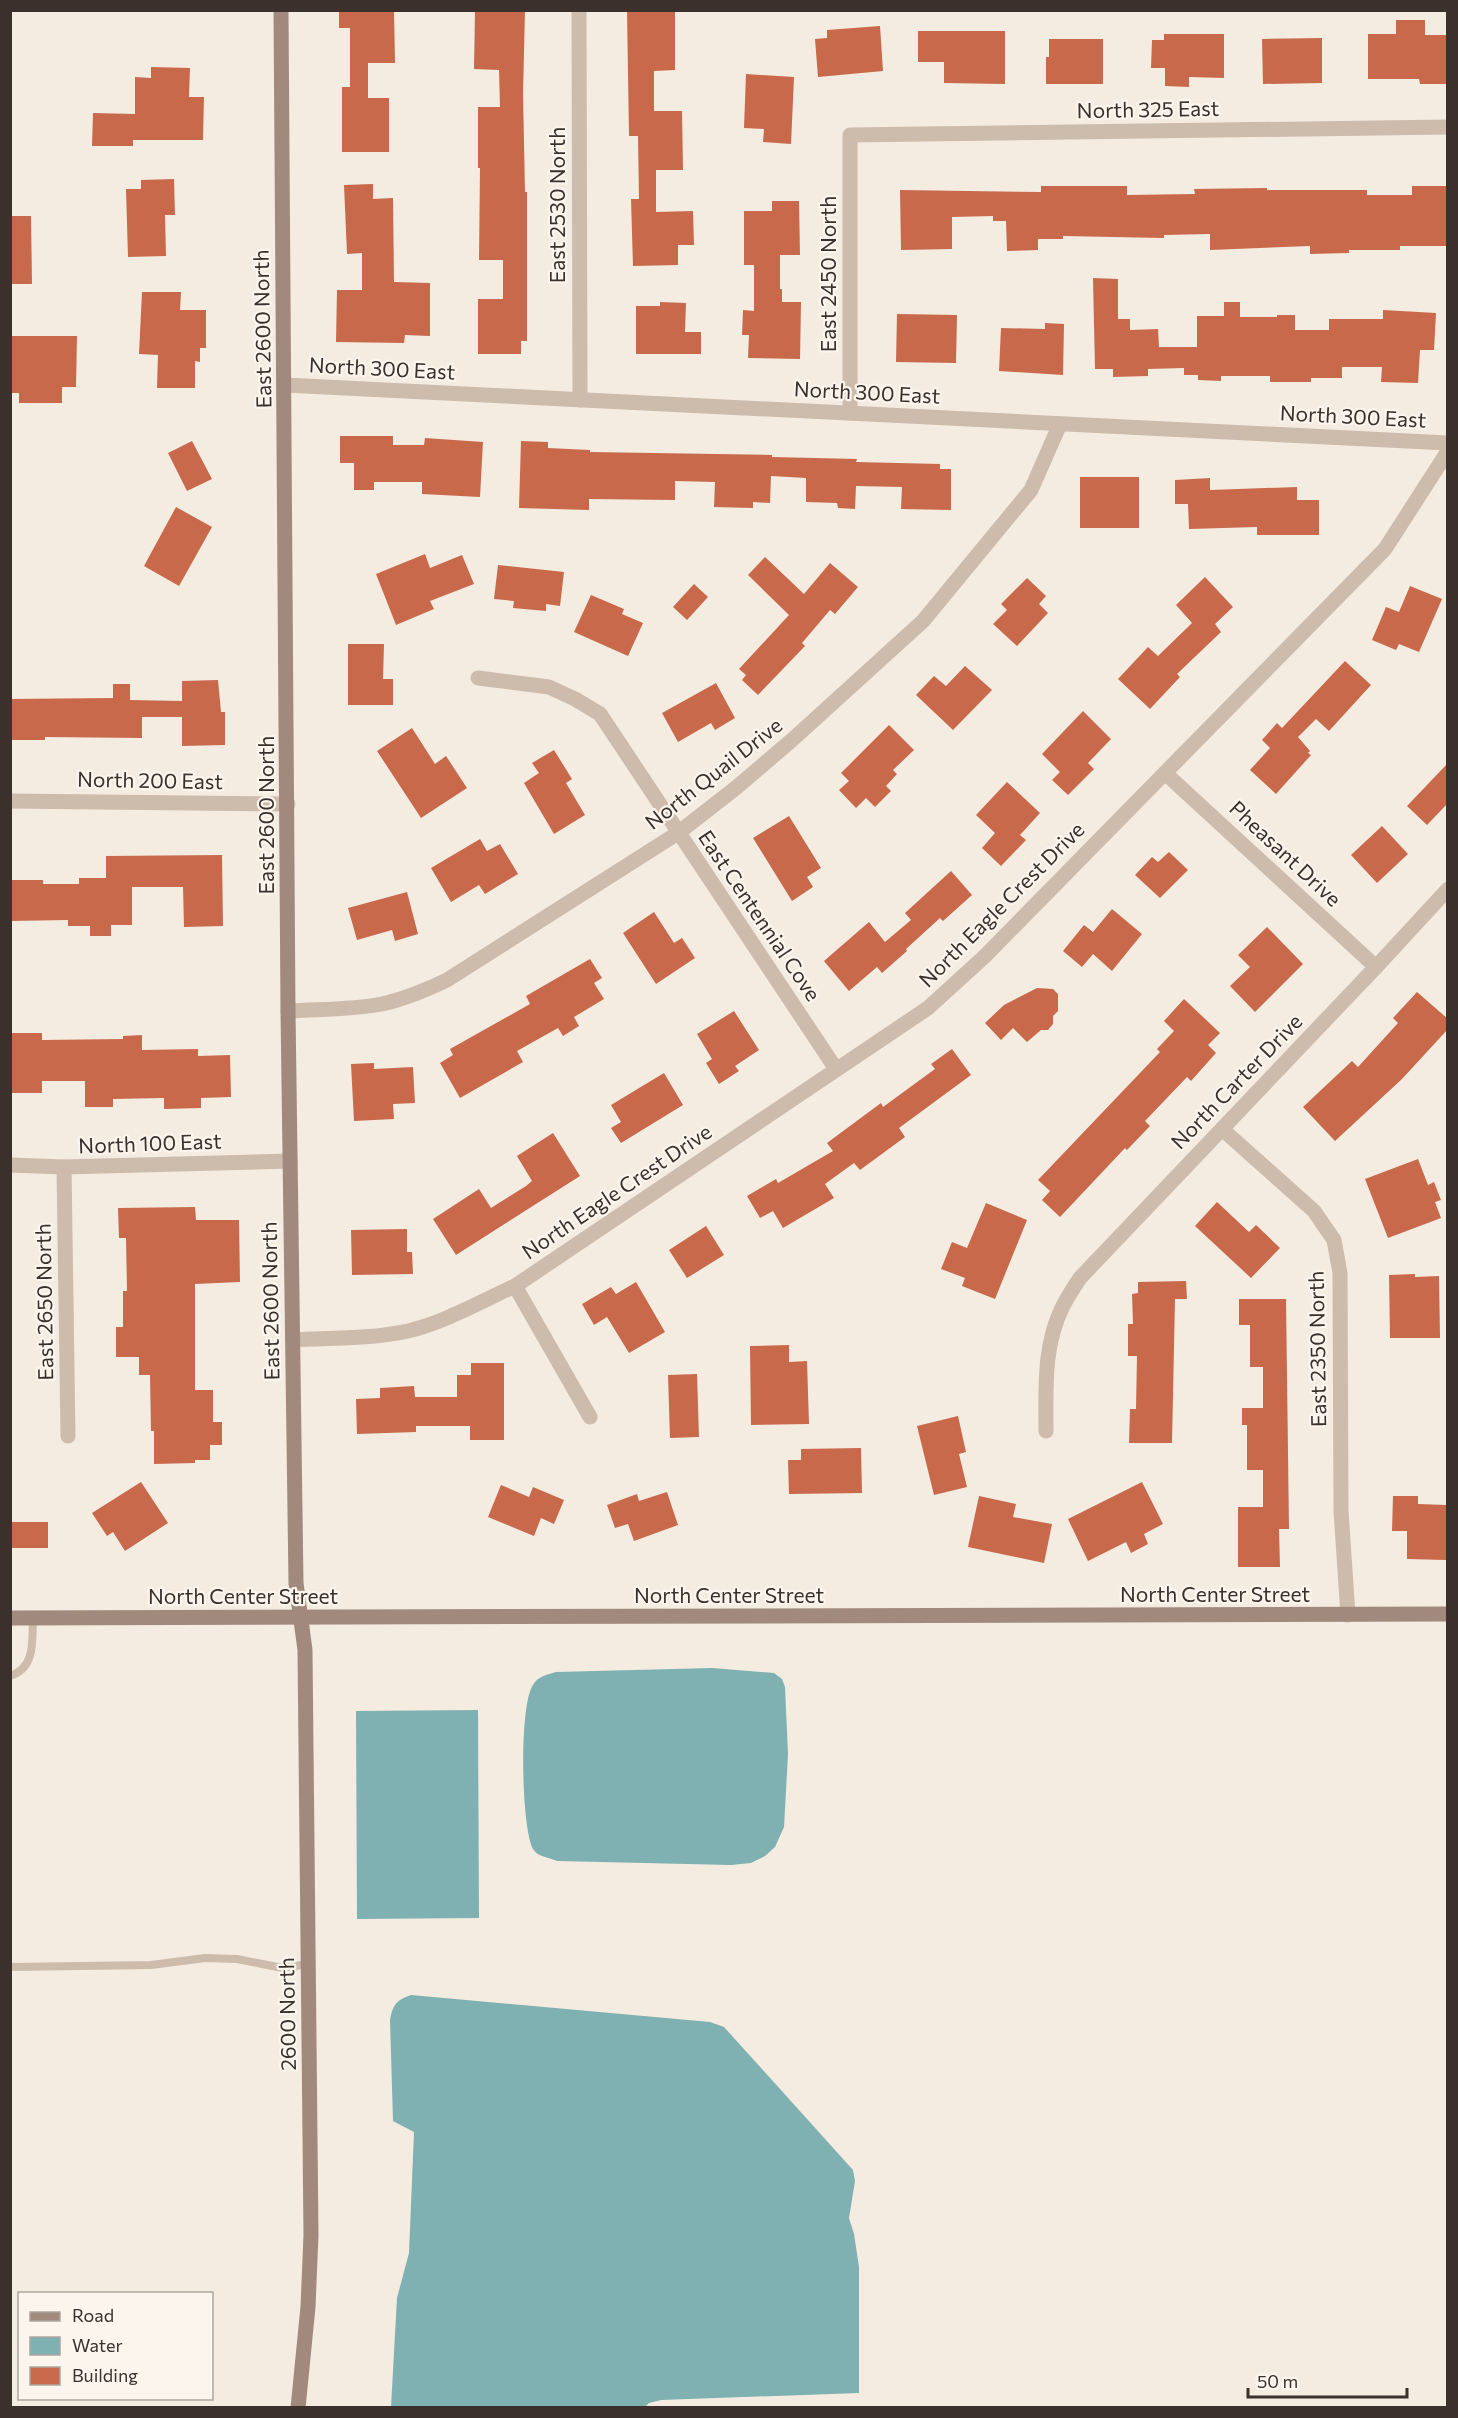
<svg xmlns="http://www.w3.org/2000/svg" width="1458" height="2418" font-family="Commissioner,sans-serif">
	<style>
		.water { fill: #7fb0b2 }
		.building { fill: #c8694b }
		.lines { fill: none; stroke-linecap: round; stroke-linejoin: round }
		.lane { stroke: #cdbbac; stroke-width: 8 }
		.street { stroke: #cdbbac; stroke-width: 15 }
		.secondary { stroke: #a18a7d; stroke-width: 15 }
		.labels { text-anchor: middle; stroke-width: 4.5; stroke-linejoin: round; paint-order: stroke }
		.street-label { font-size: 21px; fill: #3b302b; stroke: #fbf5ee }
	</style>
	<rect width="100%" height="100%" fill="#f4ebe1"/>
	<g class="water">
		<path d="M712 1668 774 1673 782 1679 785 1687 788 1754 784 1827 775 1847 765 1856 751 1863 731 1865 557 1861C548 1857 538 1857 533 1849 521 1827 519 1705 533 1685 538 1676 547 1675 556 1672Z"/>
		<polygon points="478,1710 479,1918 357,1919 356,1711"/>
		<path d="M411 1995 710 2022 724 2027 853 2170 855 2181 849 2218 854 2234 859 2267V2393L661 2400 649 2403 644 2408 391 2407 397 2298 409 2253 414 2132 393 2121 390 2020C393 2005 396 2000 411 1995Z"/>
	</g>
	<g class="building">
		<polygon points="339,10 394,10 395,63 368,63 368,98 389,98 389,152 342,152 342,87 350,87 350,28 339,28"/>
		<polygon points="475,10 525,10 523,94 525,192 527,192 527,341 521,341 521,354 478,354 478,299 503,299 503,260 479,260 480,168 478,168 478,107 500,107 499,70 474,69"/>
		<polygon points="627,10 675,10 675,70 654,71 654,111 682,111 683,170 656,170 656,212 693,211 694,245 678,245 678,265 633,266 631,199 639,199 638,136 629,136"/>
		<polygon points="1396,20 1425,20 1425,35 1446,35 1446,84 1420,84 1419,79 1368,79 1368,34 1396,34"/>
		<polygon points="880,26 883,71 818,77 815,39 827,38 827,30"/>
		<polygon points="918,31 1005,31 1005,84 944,83 944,62 918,62"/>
		<polygon points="1164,34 1224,34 1224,78 1189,77 1189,87 1165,86 1165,68 1151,68 1152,40 1164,40"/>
		<polygon points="1322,38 1322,83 1263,84 1262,39"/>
		<polygon points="1049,39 1103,39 1103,84 1046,84 1046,57 1049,57"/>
		<polygon points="151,67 190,68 189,97 204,97 203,140 133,140 133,146 92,146 93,113 135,114 135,77 151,78"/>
		<polygon points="746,74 794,77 791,144 763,142 764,129 744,128"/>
		<polygon points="174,179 175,215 165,215 166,256 128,257 126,189 141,189 141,180"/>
		<polygon points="373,184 373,199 393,198 394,282 430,283 430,336 405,335 404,343 336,342 337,290 362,290 362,253 347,254 344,185"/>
		<polygon points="1041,186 1127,186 1127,195 1195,194 1194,189 1267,188 1267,190 1367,190 1367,195 1412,195 1412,186 1448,186 1448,246 1400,246 1400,250 1349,250 1349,253 1310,254 1310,246 1210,250 1210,234 1164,235 1164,238 1063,236 1063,239 1038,239 1038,250 1007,251 1006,221 993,221 993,216 952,217 952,249 901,250 900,190 1041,192"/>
		<polygon points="772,201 799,201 800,255 780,255 780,289 782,289 782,302 801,302 800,359 748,358 749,335 742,335 743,310 754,311 754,265 744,265 744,211 772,211"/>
		<polygon points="10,216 31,216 32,284 10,284"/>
		<polygon points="1093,278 1118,279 1118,319 1130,319 1130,330 1158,329 1159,347 1197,347 1197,316 1224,316 1224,302 1240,302 1240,317 1277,317 1277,315 1295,315 1295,330 1329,330 1329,319 1383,319 1383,310 1436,313 1434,350 1420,350 1418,383 1381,382 1382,367 1342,367 1342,378 1311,378 1311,382 1270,382 1270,376 1221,376 1221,381 1198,380 1198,375 1184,375 1184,368 1148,369 1148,376 1113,377 1113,369 1095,369"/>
		<polygon points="142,292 181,292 180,310 206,310 206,348 200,348 200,362 195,361 195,388 157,388 158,355 139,354"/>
		<polygon points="660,302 686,303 685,332 701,332 701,354 636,354 636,306 660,306"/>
		<polygon points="897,314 957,315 956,363 896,362"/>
		<polygon points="1045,323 1064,324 1063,375 999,371 1001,328 1045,329"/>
		<polygon points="10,336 77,336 76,387 62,387 62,403 19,403 19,393 10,393"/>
		<polygon points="340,436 393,436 393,445 424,445 425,438 483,442 480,497 422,494 422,482 374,482 374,490 354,490 354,463 340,463"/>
		<polygon points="192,441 212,479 187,491 168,453"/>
		<polygon points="521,441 548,442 548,448 590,450 590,452 772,455 772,457 857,459 856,462 940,464 940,469 951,469 951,510 901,509 902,487 856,486 855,509 838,508 837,503 806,502 806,478 771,476 770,503 753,502 753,508 714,507 715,482 675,481 675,500 589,499 589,510 519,508"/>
		<rect x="1080" y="477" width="59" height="51"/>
		<polygon points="1210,478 1210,490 1297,487 1297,500 1319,500 1319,535 1257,535 1257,527 1189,529 1188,504 1175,504 1175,480"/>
		<polygon points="176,507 212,527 179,586 144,566"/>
		<polygon points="425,554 430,568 462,555 474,584 430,601 434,609 396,625 376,574"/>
		<polygon points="765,557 804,594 830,563 858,587 835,614 830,610 802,643 805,646 758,695 742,680 746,675 739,669 789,615 748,575"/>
		<polygon points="498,565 564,572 560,606 546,604 546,611 513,608 514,601 494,599"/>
		<polygon points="1205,577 1233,607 1215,624 1221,632 1177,674 1180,677 1150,709 1118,679 1148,647 1158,656 1192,623 1176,605"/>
		<polygon points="1027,578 1046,596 1039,604 1048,613 1017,646 993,624 1007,610 1001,604"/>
		<polygon points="694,584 708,597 687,620 673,607"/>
		<polygon points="1410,586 1442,599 1419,652 1399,644 1396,650 1372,640 1386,607 1399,612"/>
		<polygon points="591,595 624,609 622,614 643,623 628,656 574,632"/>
		<polygon points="348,644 384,644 383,679 393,679 393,705 348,705"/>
		<polygon points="1345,661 1371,685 1329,731 1316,719 1298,737 1310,751 1308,753 1311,755 1276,794 1250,770 1270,748 1262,740 1277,723 1282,728"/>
		<polygon points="965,666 992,690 953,730 916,695 934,676 946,686"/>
		<polygon points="218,680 221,712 225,712 225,745 182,746 182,717 142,717 142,738 45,737 45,740 10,740 10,699 113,698 113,684 130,684 130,700 182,701 182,681"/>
		<polygon points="716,683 735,718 715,730 711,723 678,742 662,713"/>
		<polygon points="1083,711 1111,739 1088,763 1094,769 1068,795 1052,780 1060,772 1042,754"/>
		<polygon points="889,725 914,750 893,770 897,774 886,786 891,791 875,807 866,798 856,808 839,790 849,781 841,773"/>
		<polygon points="412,728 435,764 446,756 467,788 421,818 377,751"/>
		<polygon points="554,750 572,779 566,783 585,815 554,834 524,783 539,773 532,763"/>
		<polygon points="1448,763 1448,803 1427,825 1407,806"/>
		<polygon points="1007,782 1040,813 1020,835 1026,840 1001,866 982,848 995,833 976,815"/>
		<polygon points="789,816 821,868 807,877 813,887 792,901 753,838"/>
		<polygon points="1382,826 1408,854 1377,883 1351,855"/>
		<polygon points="480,839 487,851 500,844 518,874 485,894 479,885 451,902 431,868"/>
		<polygon points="1169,852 1188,870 1160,898 1135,875 1152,857 1158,862"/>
		<polygon points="222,855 223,926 184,927 183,887 132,887 132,925 111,925 111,936 90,936 90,926 68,926 68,920 10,921 10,880 43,880 43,884 79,884 79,878 106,878 106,856"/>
		<polygon points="951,871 972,895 943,921 940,918 906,949 907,951 882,973 877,967 849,991 824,961 869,922 885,942 911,920 905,913"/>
		<polygon points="407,892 418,934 395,941 392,930 357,940 348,908"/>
		<polygon points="1112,909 1142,934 1112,971 1093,954 1082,967 1063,951 1084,925 1093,932"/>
		<polygon points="654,912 674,943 682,938 695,958 656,984 623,933"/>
		<polygon points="1267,927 1303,964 1255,1012 1230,986 1250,967 1238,955"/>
		<polygon points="590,959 602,978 594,983 604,999 574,1017 579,1026 563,1036 558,1028 517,1051 523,1062 460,1098 440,1063 453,1055 450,1049 530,1004 526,996"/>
		<polygon points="1037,988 1053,989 1058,994 1058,1011 1053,1016 1053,1024 1048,1030 1041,1030 1027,1042 1013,1028 1001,1040 985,1023 1004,1005"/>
		<polygon points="1417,992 1448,1019 1448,1029 1402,1079 1335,1141 1303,1107 1352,1061 1358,1067 1398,1023 1393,1018"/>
		<polygon points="1184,999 1220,1033 1208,1045 1216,1053 1191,1081 1187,1077 1145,1121 1150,1126 1127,1150 1125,1148 1060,1217 1042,1200 1050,1191 1038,1180 1160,1052 1157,1049 1174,1031 1164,1021"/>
		<polygon points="734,1011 759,1050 735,1066 739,1071 719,1084 706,1063 712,1059 697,1034"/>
		<polygon points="10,1033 42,1033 42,1040 123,1039 123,1036 142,1035 142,1050 198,1049 198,1056 230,1055 231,1097 201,1098 201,1108 164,1109 164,1098 113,1099 113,1107 85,1107 85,1081 42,1081 42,1093 10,1093"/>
		<polygon points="952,1049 971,1075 899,1128 905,1137 860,1170 854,1163 825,1184 834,1198 783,1228 773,1211 760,1218 747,1196 776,1179 778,1183 833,1151 827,1143 881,1103 883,1107 935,1069 931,1064"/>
		<polygon points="374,1063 374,1069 413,1067 415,1103 393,1104 394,1119 354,1121 351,1064"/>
		<polygon points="664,1073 683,1105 621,1143 611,1128 621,1122 611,1105"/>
		<polygon points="553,1133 580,1176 456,1255 433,1219 479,1189 491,1208 526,1186 532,1181 517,1156"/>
		<polygon points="1418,1159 1428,1185 1434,1182 1441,1200 1435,1202 1441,1218 1388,1238 1365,1179"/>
		<polygon points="1217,1202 1249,1232 1256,1225 1280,1248 1251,1278 1195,1226"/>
		<polygon points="986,1203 1027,1220 995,1299 962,1286 965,1278 941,1269 952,1242 967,1248"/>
		<polygon points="195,1207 196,1220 239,1220 240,1282 195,1284 195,1390 213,1390 213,1422 222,1422 222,1445 210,1445 210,1460 195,1460 195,1463 154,1464 154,1431 151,1431 150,1375 139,1375 139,1357 116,1357 116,1327 123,1327 123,1291 127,1291 126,1238 119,1238 118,1208"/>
		<polygon points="706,1226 724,1255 687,1278 669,1250"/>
		<polygon points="407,1229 407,1252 412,1252 413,1274 352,1275 351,1230"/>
		<polygon points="1415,1274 1415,1277 1439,1276 1440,1338 1390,1338 1389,1275"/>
		<polygon points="1186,1281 1187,1299 1175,1299 1172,1443 1129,1443 1130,1409 1136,1409 1137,1356 1128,1356 1128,1324 1133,1324 1132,1294 1138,1293 1138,1282"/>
		<polygon points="636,1282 665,1332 629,1353 607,1317 594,1325 582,1304 611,1287 616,1294"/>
		<polygon points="1239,1299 1286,1299 1289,1529 1279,1529 1280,1567 1238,1567 1238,1507 1263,1507 1263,1470 1247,1470 1247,1425 1242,1425 1242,1408 1263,1408 1263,1367 1250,1367 1250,1325 1239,1325"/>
		<polygon points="789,1345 789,1362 807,1361 809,1424 751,1425 750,1346"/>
		<polygon points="471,1363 504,1363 504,1440 470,1440 470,1426 416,1426 416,1432 357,1434 356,1399 380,1398 380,1388 414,1386 415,1397 457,1397 457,1375 471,1375"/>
		<polygon points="697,1374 699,1437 670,1438 668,1375"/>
		<polygon points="958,1416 966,1452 959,1454 967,1487 934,1495 917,1426"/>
		<polygon points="861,1448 862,1493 789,1494 788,1460 801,1460 801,1449"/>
		<polygon points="141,1482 168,1523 125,1551 113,1532 107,1536 92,1513"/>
		<polygon points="1142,1482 1163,1524 1144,1534 1148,1544 1131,1553 1126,1542 1088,1561 1068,1519"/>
		<polygon points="501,1485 529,1497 533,1487 564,1500 554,1524 541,1518 534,1536 488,1517"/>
		<polygon points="667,1492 678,1525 634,1541 628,1524 615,1528 607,1505 637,1494 639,1501"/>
		<polygon points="979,1496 1016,1504 1013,1517 1052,1524 1044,1563 968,1547"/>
		<polygon points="1393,1496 1418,1496 1418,1504 1446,1505 1446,1560 1407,1559 1407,1531 1392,1531"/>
		<rect x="10" y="1522" width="38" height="26"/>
	</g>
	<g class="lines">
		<g class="lane">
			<path d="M10 1676C36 1668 32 1640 33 1618"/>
			<polyline points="10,1967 151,1965 205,1958 237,1959 283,1968 308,1964"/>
		</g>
		<g class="street">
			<polyline points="579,10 580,400"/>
			<polyline points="285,385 1448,443"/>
			<polyline points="850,413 850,135 1448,127"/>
			<polyline points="478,678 549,687 575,699 600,714 836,1069"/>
			<polyline points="1165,773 1376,967"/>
			<polyline points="10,801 288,804"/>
			<path d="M288 1011C319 1009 351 1010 382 1004 405 999 426 990 447 980L678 833 737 787 792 740 923 621 1031 490 1060 424"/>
			<polyline points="1222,1129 1314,1211 1334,1240 1340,1273 1341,1511 1348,1615"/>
			<polyline points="10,1165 64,1167 290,1161"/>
			<polyline points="64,1167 68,1436"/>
			<polyline points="515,1286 590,1417"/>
			<path d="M293 1340C331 1338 371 1339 408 1331 445 1322 480 1302 515 1286L928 1008 985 956 1385 549 1448 451"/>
			<path d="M1046 1431C1046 1389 1043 1345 1063 1306 1068 1296 1074 1287 1080 1278L1376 967 1448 889"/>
		</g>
		<g class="secondary">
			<polyline points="281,10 288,1011 296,1583 305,1650 311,2235 308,2307 298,2408"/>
			<polyline points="10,1618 1448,1614"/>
		</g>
	</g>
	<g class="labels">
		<g class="street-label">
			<text transform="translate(1148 110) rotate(-1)" y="7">North 325 East</text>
			<text transform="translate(558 205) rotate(-90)" y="7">East 2530 North</text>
			<text transform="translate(829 274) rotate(-90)" y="7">East 2450 North</text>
			<text transform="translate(263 329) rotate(-91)" y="7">East 2600 North</text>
			<text transform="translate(382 369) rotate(3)" y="7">North 300 East</text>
			<text transform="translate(867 393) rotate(3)" y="7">North 300 East</text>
			<text transform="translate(1353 417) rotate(3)" y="7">North 300 East</text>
			<text transform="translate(714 774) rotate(-38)" y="7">North Quail Drive</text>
			<text transform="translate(150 781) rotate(1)" y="7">North 200 East</text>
			<text transform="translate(267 815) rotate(-90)" y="7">East 2600 North</text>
			<text transform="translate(1285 854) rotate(43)" y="7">Pheasant Drive</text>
			<text transform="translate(1002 905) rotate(-45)" y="7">North Eagle Crest Drive</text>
			<text transform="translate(759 916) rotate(56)" y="7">East Centennial Cove</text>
			<text transform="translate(1237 1082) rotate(-46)" y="7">North Carter Drive</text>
			<text transform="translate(150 1144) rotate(-2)" y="7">North 100 East</text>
			<text transform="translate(617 1192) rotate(-34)" y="7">North Eagle Crest Drive</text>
			<text transform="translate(271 1301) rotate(-91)" y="7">East 2600 North</text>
			<text transform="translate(45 1302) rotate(-91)" y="7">East 2650 North</text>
			<text transform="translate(1318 1349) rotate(-91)" y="7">East 2350 North</text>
			<text x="1215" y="1602">North Center Street</text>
			<text x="729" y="1603">North Center Street</text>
			<text x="243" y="1604">North Center Street</text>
			<text transform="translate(288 2014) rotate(-91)" y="7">2600 North</text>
		</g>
	</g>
	<rect width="1458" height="2418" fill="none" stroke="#3b302b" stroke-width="24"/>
	<rect x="18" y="2292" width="195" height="108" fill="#fbf5ee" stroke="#aea6a0" stroke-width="1.5"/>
	<rect x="30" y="2312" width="30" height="9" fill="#a18a7d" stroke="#aea6a0" stroke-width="1.5"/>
	<text x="72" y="2322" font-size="18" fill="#3b302b">Road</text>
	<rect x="30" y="2337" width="30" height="18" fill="#7fb0b2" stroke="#aea6a0" stroke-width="1.5"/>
	<text x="72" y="2352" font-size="18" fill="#3b302b">Water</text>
	<rect x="30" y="2367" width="30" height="18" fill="#c8694b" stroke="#aea6a0" stroke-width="1.5"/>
	<text x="72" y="2382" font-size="18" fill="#3b302b">Building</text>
	<path d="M1248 2388v9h159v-9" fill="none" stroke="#3b302b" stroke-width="3"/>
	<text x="1257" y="2388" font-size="18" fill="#3b302b" stroke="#fbf5ee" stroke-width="4.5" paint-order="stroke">50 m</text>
</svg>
